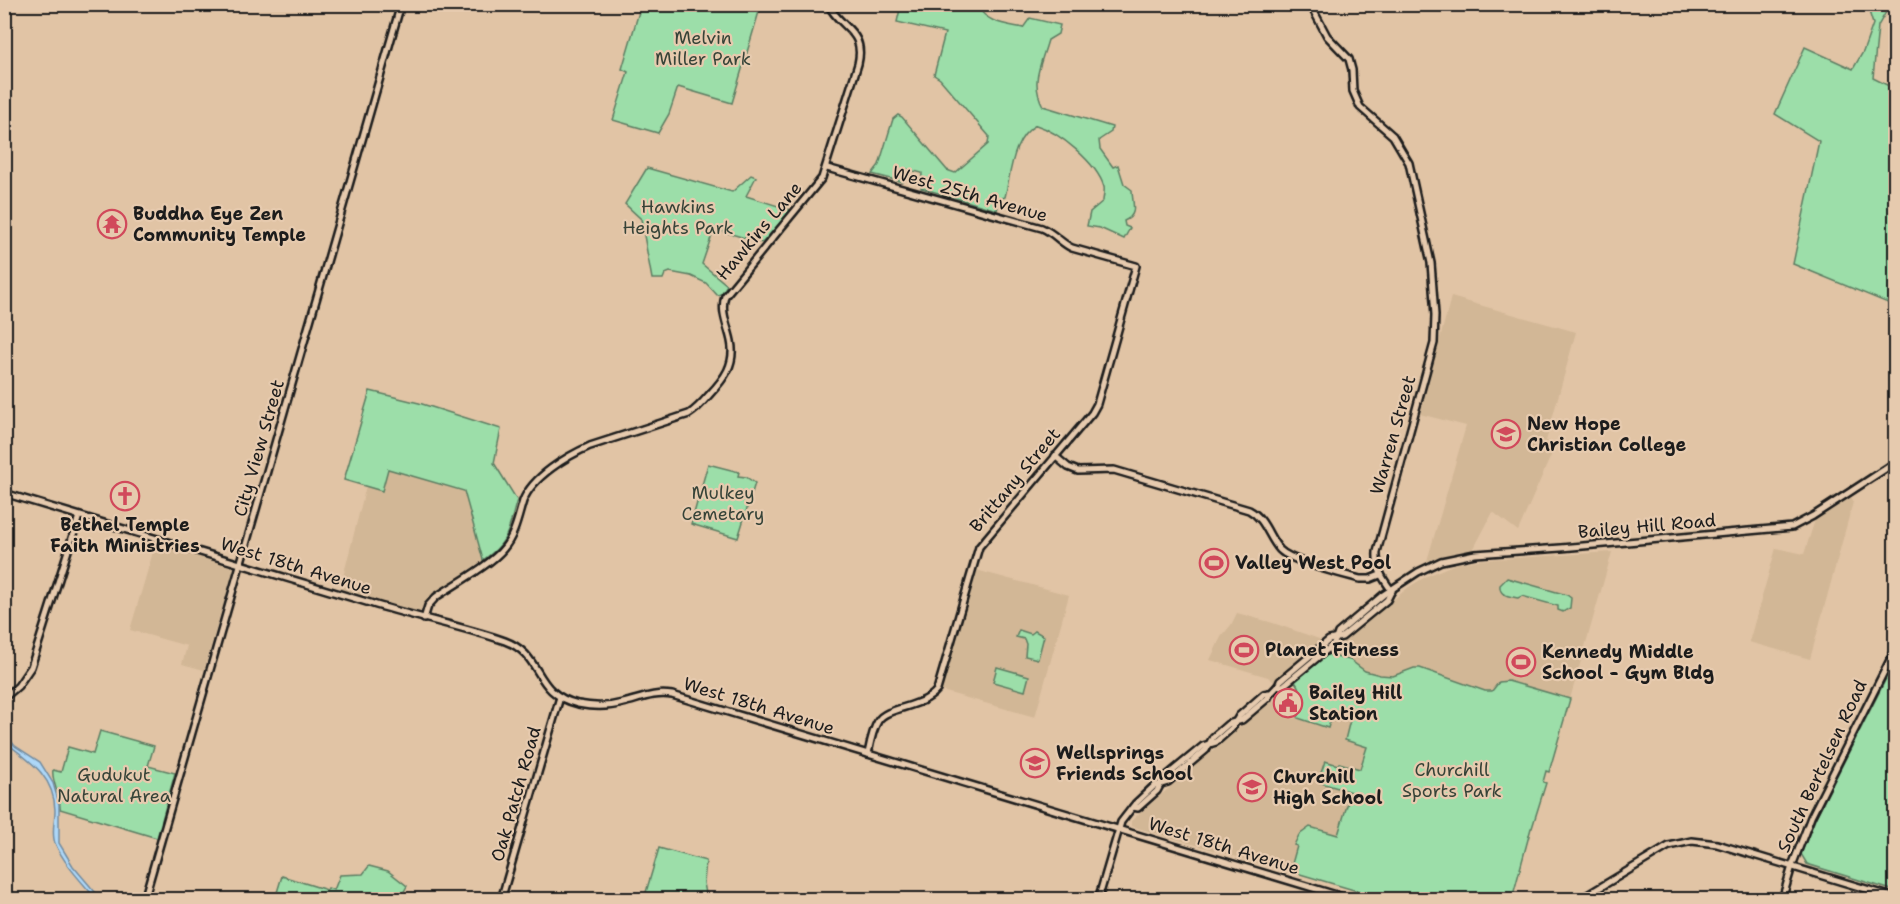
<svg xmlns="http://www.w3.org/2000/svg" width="1900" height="904" font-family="'Shantell Sans',sans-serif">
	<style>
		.built { fill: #d2b796 }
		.green { fill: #9cdea9; stroke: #5c7d62; stroke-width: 1.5 }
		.water { fill: #add7f8; stroke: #738ca0; stroke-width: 1.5 }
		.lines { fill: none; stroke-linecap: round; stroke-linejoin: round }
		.secondary-casing { stroke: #1c1c1c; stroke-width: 10 }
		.secondary { stroke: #e6caae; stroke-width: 5 }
		.labels { text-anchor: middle; stroke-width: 4.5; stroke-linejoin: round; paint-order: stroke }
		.park-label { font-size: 18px; fill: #364338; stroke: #e6caae }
		.street-label { font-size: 18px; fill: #1c1c1c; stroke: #e6caae }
		.poi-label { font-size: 18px; font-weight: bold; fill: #1c1c1c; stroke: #e6caae; text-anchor: start }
	</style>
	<rect width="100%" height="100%" fill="#e1c4a5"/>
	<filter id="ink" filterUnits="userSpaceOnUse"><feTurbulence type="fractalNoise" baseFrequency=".0167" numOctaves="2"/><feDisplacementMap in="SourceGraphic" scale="12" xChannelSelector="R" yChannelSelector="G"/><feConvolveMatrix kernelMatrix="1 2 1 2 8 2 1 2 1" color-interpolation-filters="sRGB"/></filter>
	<g filter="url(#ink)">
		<g class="built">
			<polygon points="1451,297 1576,332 1546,441 1556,444 1518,531 1493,512 1473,550 1456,552 1427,561 1466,426 1420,414"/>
			<polygon points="388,469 464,491 483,560 434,594 419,613 340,589 366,486"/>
			<polygon points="1849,498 1852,498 1853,502 1810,659 1749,642 1776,548 1804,554 1815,520"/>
			<polygon points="156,542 234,568 204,670 182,664 187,646 130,630"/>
			<polygon points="1612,552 1570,699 1508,681 1499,682 1492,691 1485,691 1457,683 1427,670 1393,676 1380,675 1365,671 1327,653 1409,587 1427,576 1455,564 1478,560"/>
			<polygon points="976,570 1069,595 1035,717 942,691"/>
			<polygon points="1237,613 1273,623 1322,640 1274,682 1268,677 1210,660 1221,637 1231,625"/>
			<polygon points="1272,699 1284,714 1327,728 1332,715 1351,721 1367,747 1361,769 1339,763 1338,766 1325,762 1351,792 1338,835 1310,827 1296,838 1297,846 1289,872 1131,826 1131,821"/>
		</g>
		<g class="green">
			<polygon points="641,5 761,5 732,103 678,87 669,114 658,133 613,120 628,72 622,69"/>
			<path d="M901 5H977C986 23 1004 24 1023 28L1030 18 1060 25 1058 34 1048 40C1041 65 1030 82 1043 106L1112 127 1111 132 1099 140 1100 149 1113 167 1118 165 1124 184 1132 190C1132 203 1139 215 1124 221L1125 226 1130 228 1124 239 1100 228 1087 226 1090 212 1103 201C1103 197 1105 192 1104 187 1097 163 1059 132 1036 125 1012 138 1011 173 1005 197L1000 199 997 210 921 188 922 173 906 169 903 182 872 174 879 165 893 119 898 115 902 117 947 170 955 173 988 144 989 136 940 79 934 75 945 33 897 22Z"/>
			<polygon points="1867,5 1890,5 1878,26 1873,78 1895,89 1895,306 1793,264 1819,141 1775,114 1805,47 1853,69 1863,52 1873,24"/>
			<polygon points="647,168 732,192 751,175 756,177 746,196 791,210 762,243 714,229 702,264 727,285 721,294 717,295 706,283 691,276 670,272 665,274 663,279 652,279 641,219 625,204"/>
			<path d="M370 391 419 403 501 429 494 463 517 500C508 529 510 542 483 560L464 491 388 469 382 491 344 480Z"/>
			<polygon points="708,464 739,472 738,476 746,477 755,483 738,538 691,524"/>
			<path d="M1507 578 1567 595 1571 598 1570 608 1563 612 1558 610V606L1522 596 1518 598C1509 596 1499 596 1500 585Z"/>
			<polygon points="1019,630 1031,634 1035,631 1044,636 1038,659 1025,656 1026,644 1024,639 1016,637"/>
			<path d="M1327 653 1331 656 1350 660 1365 671 1380 675 1393 676 1414 668H1420L1485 691H1492L1499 682 1508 681 1570 699 1549 772 1546 771 1543 782 1546 783 1532 828H1531L1512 899H1384L1290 871 1297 846 1294 845 1299 835 1310 827 1338 835 1351 792 1318 782 1325 761 1338 765 1339 763 1360 769 1367 747 1345 740 1350 720 1332 715 1328 728 1298 718C1303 704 1303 692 1294 680Z"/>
			<polygon points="1895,661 1895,891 1807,864 1801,854 1816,817"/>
			<polygon points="997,667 1029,676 1025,691 993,682"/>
			<path d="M100 731 154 746 148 766 175 773 157 838 60 809C61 796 51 781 53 770L61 772 68 747 93 754Z"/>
			<polygon points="659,848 706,861 704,883 707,899 644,899"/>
			<polygon points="369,866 388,871 407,886 402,895 408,899 275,899 282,876 327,890 328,888 334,890 340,875 363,874"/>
		</g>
		<path class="water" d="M5 733 15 746 40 762 53 783 59 804V843L73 866 101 899H96C81 881 64 864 55 843 51 833 55 821 55 810 54 776 30 761 5 742Z"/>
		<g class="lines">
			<g class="secondary-casing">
				<g id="secondary">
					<path d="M1310 4 1327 36 1349 59 1352 70 1353 91 1360 107 1393 136 1409 163 1431 263 1435 315 1434 343 1377 552C1376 568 1382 578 1392 591"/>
					<path d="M827 168 1042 228C1054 233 1061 243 1072 248L1136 266 1097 404 1092 413 979 547 937 690C922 709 887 706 878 721 872 731 870 744 868 754"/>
					<path d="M1055 456 1068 467 1078 471 1114 470 1249 510C1266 519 1268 537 1280 550 1292 562 1342 574 1360 579H1370L1380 575"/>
					<path d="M4 493C126 530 248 567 370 603 414 617 462 626 505 641 544 655 532 693 578 704 593 707 609 707 623 703 640 699 654 692 672 695L1353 900"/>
					<path d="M424 619 428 606 436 597C454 585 492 564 504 548 515 535 518 517 523 501 532 477 567 456 590 446L689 414C697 409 703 402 709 395 724 379 736 364 731 341 728 326 720 312 725 296L822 178 858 64C866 30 840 29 828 4"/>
					<polyline points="1279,686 1283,686 1334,644 1338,633 1383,595 1418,572 1441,561 1475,554 1561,548 1792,527 1813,516 1896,462"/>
					<polyline points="4,698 18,686 31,667 79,516"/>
					<polyline points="1133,807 1138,808 1157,791 1164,778 1203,746 1216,742 1232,728 1239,716 1264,694 1269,693"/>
					<polyline points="144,900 401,4"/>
					<polyline points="501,900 560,697"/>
					<path d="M1098 900 1121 822 1135 804 1154 786 1168 782 1206 750 1213 737 1228 724 1242 720 1268 698C1270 691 1278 689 1280 681L1329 640 1342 637 1387 600 1391 592"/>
					<polyline points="1579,900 1669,846 1692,841 1717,844 1896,898"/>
					<polyline points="1782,900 1792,866 1811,817 1896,648"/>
				</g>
			</g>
			<use href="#secondary" class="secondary"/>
		</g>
	</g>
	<defs>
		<g id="temple-ring" transform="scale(1.5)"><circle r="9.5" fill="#e6caae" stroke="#d1495b" stroke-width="1.5"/><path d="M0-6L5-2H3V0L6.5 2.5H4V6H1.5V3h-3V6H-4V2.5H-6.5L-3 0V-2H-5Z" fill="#d1495b"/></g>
		<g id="university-ring" transform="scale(1.5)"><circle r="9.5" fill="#e6caae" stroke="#d1495b" stroke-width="1.5"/><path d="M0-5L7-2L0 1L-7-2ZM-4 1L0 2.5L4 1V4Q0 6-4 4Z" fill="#d1495b"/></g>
		<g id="church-ring" transform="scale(1.5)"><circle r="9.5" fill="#e6caae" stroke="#d1495b" stroke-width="1.5"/><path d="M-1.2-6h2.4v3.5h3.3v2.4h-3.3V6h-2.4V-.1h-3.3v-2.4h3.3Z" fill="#d1495b"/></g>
		<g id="stadium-ring" transform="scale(1.5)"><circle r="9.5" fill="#e6caae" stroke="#d1495b" stroke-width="1.5"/><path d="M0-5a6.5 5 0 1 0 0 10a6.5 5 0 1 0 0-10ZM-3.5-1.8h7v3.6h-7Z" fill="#d1495b"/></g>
		<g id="civic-ring" transform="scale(1.5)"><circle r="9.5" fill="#e6caae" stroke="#d1495b" stroke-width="1.5"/><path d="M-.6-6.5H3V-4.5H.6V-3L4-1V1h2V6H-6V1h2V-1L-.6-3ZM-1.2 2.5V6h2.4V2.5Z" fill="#d1495b"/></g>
		<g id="school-ring" transform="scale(1.5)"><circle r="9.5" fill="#e6caae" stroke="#d1495b" stroke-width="1.5"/><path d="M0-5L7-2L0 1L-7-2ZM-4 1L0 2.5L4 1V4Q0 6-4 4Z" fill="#d1495b"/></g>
	</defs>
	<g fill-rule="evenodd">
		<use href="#temple-ring" x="112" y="224"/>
		<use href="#university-ring" x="1506" y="434"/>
		<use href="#church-ring" x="125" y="496"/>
		<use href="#stadium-ring" x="1214" y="563"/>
		<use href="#stadium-ring" x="1244" y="650"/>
		<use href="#stadium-ring" x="1521" y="662"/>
		<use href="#civic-ring" x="1288" y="703"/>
		<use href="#school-ring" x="1035" y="763"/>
		<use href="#school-ring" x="1252" y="787"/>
	</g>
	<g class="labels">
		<g class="park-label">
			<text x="703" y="44">Melvin<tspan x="703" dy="21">Miller Park</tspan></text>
			<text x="678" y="213">Hawkins<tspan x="678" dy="21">Heights Park</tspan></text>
			<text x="723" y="499">Mulkey<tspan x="723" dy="21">Cemetary</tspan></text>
			<text x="1452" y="776">Churchill<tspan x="1452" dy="21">Sports Park</tspan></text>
			<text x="114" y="781">Gudukut<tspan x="114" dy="21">Natural Area</tspan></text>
		</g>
		<g class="street-label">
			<text transform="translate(970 194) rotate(16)" y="6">West 25th Avenue</text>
			<text transform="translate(759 231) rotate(-50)" y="6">Hawkins Lane</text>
			<text transform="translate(1393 435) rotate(-74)" y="6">Warren Street</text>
			<text transform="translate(259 448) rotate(-74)" y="6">City View Street</text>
			<text transform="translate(1015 480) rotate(-50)" y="6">Brittany Street</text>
			<text transform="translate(1647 526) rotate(-5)" y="6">Bailey Hill Road</text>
			<text transform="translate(296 566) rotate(17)" y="6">West 18th Avenue</text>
			<text transform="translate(759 706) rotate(17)" y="6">West 18th Avenue</text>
			<text transform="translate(1822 766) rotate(-65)" y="6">South Bertelsen Road</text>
			<text transform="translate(516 794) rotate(-74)" y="6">Oak Patch Road</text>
			<text transform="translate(1224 846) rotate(17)" y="6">West 18th Avenue</text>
		</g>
		<g class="poi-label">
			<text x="133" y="220">Buddha Eye Zen<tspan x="133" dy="21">Community Temple</tspan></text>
			<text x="1527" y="430">New Hope<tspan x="1527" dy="21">Christian College</tspan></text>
			<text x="125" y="531" text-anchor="middle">Bethel Temple<tspan x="125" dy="21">Faith Ministries</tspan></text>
			<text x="1235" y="569">Valley West Pool</text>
			<text x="1265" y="656">Planet Fitness</text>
			<text x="1542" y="658">Kennedy Middle<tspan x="1542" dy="21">School - Gym Bldg</tspan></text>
			<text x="1309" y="699">Bailey Hill<tspan x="1309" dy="21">Station</tspan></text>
			<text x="1056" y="759">Wellsprings<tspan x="1056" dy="21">Friends School</tspan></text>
			<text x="1273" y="783">Churchill<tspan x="1273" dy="21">High School</tspan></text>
		</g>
	</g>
	<rect width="1900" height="904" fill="none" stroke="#e6caae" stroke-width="24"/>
	<rect x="12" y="12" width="1876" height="880" fill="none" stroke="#1c1c1c" stroke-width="2" filter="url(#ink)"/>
</svg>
